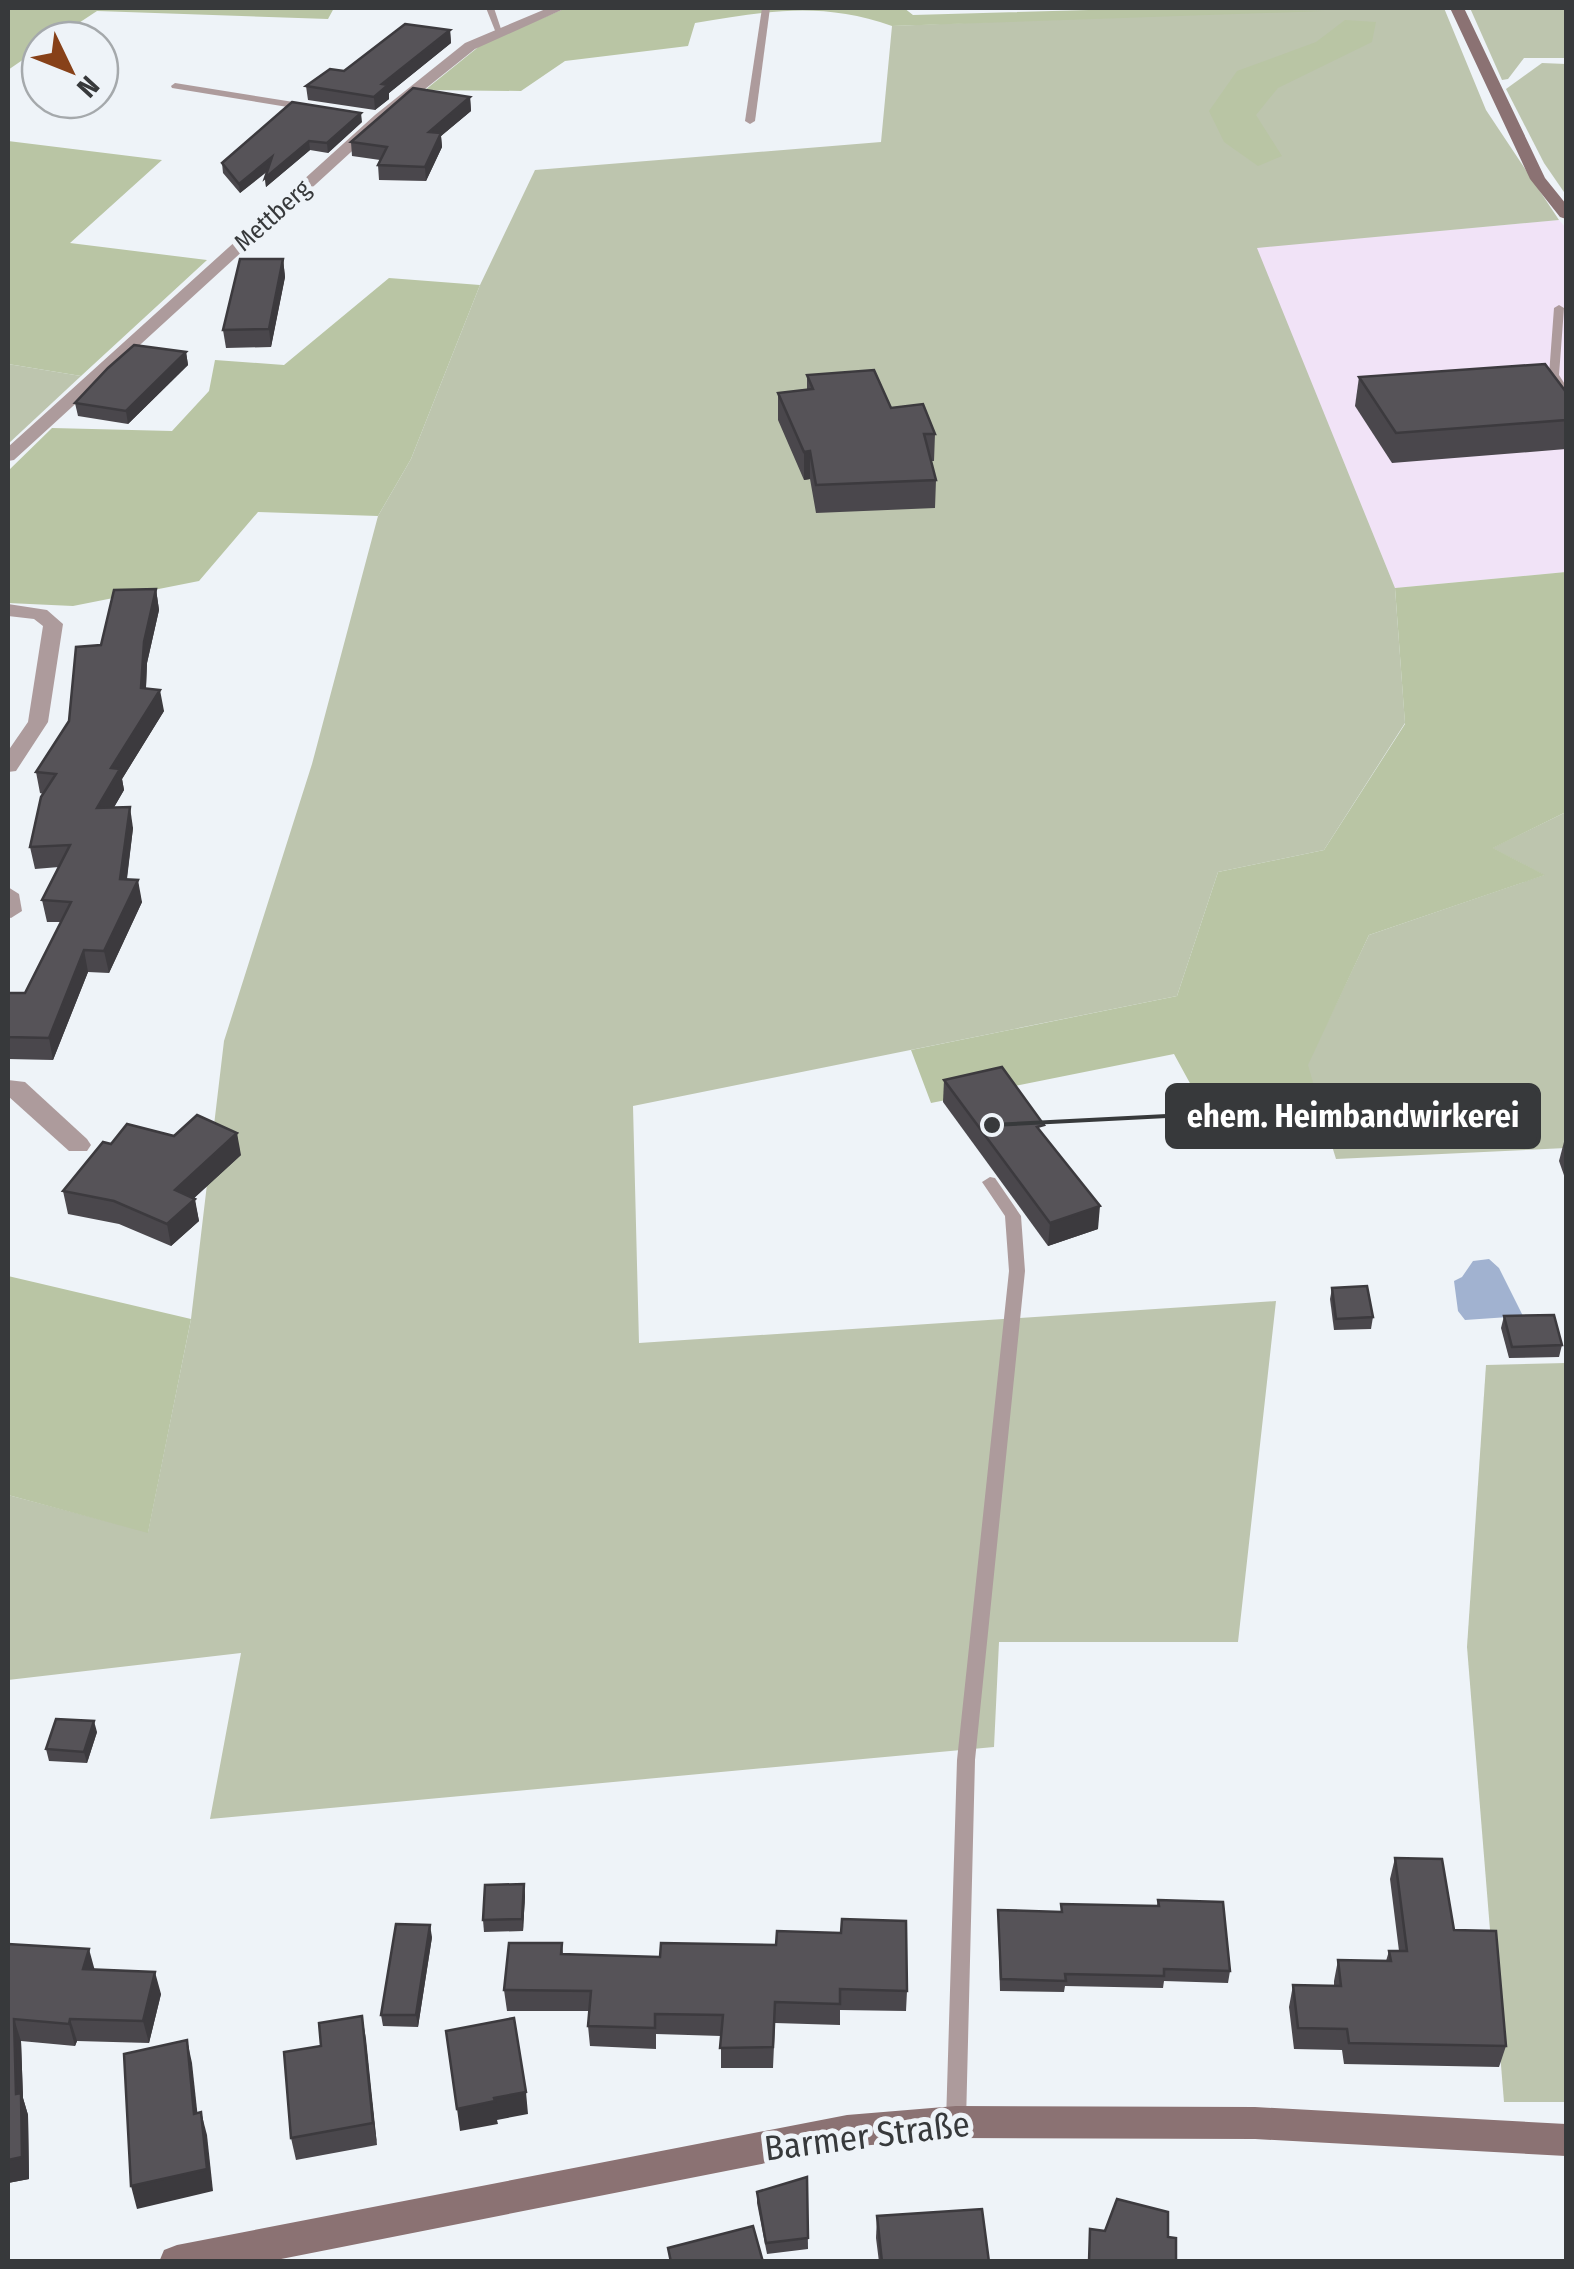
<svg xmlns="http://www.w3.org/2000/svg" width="1574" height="2269" font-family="'Fira Sans Condensed',sans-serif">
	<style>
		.industrial { fill: #f1e3f7 }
		.green { fill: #bdc5ae }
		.forest { fill: #b9c5a4 }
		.water { fill: #a1b2d0 }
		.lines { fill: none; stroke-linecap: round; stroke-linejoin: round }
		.lane { fill: #ad9b9c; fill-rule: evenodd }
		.street { fill: #ad9b9c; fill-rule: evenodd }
		.secondary { fill: #8b7273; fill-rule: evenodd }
		.wall { fill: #4a474c }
		.shaded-wall { fill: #3c3a3e }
		.building { fill: #565358; stroke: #3c3a3e; stroke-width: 2.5 }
		.labels { text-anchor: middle; stroke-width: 10; stroke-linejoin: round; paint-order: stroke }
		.far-street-label { font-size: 25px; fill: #37393b; stroke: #eef3f8 }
		.near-street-label { font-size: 35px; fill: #37393b; stroke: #eef3f8 }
		.leader { fill: none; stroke: #37393b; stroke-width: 4 }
		.callout-dot { fill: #37393b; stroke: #eef3f8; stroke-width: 4 }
		.callout { fill: #37393b; stroke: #37393b; stroke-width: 4 }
		.callout-label { font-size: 32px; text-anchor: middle; font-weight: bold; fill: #fff }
	</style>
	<rect width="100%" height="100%" fill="#eef3f8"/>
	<polygon class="industrial" points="1559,220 1566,228 1566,572 1395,588 1256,247"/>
	<g class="green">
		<polygon points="1325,8 1444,8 1486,110 1559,220 1257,248 1395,588 1405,723 1324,850 1218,872 1177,996 633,1106 639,1343 1276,1301 1238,1642 999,1642 994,1747 210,1819 241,1653 8,1680 8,1495 148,1532 191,1319 224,1041 312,764 378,516 411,459 480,285 535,170 881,142 892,26"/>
		<polygon points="1470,8 1566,8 1566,58 1524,58 1508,79 1502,80"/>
		<polygon points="1542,63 1566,64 1566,195 1544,163 1506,89"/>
		<polygon points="8,364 81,376 8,444"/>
		<polygon points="1566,812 1566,1148 1336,1159 1307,1065 1369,935 1544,875 1492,848"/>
		<polygon points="1566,1363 1566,2102 1504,2102 1467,1647 1486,1365"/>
	</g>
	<g class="forest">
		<polygon points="8,8 334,8 328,19 97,11 53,40 40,40 40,48 8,70"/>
		<path d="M566 8H904L913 15 1161 8 1325 11 892 26C821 1 767 11 695 23L688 46 565 61 521 91 425 90 482 44Z"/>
		<polygon points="1345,20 1376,22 1372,42 1278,88 1256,115 1282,156 1258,166 1224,142 1209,111 1237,71 1316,42"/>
		<polygon points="8,141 162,160 70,243 207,260 81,376 8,364"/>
		<polygon points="389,278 480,285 411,459 378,516 258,512 199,581 73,606 8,603 8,471 52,428 172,431 209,391 215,360 284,365"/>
		<polygon points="1566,572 1566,812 1493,848 1545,875 1369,935 1308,1065 1324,1120 1215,1129 1174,1054 931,1103 911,1050 1177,996 1218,872 1324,850 1405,724 1395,588"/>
		<polygon points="8,1276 191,1319 148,1533 8,1495"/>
	</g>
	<polygon class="water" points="1489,1259 1499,1268 1523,1316 1465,1320 1458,1311 1454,1281 1462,1277 1473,1261"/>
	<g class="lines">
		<g class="lane">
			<polygon points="486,8 494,8 503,35 496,33"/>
			<polygon points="762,8 770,8 755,121 750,124 745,121"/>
			<polygon points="175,83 306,104 310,107 306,110 172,88 171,86"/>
			<polygon points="1559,305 1564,308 1559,375 1566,386 1566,397 1562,396 1549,375 1554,308"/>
			<polygon points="990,1177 995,1178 1021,1216 1025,1271 975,1760 966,2122 963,2129 956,2131 949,2129 946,2122 957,1760 1009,1271 1005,1216 982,1182"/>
		</g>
		<g class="street">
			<polygon points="548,8 566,8 475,49 385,121 14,460 8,461 8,447 375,115 465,43"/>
			<polygon points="8,604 47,610 63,624 48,722 16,771 8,772 8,751 28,722 43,626 34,619 8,616"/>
			<polygon points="8,887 19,894 22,911 11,918 8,917"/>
			<polygon points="8,1080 25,1082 87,1139 91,1145 87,1151 69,1151 8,1096"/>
		</g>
		<g class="secondary">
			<polygon points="1450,8 1464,8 1545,178 1566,204 1566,219 1560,217 1530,179"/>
			<polygon points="956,2106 1255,2107 1566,2124 1566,2156 1255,2139 956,2138 847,2147 266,2262 159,2262 164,2250 177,2245 847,2115"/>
		</g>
	</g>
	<g class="wall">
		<polygon points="450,30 451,43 389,93 389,99 375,110 308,100 306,86"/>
		<polygon points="470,97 471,111 441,136 442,147 426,181 379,180 378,165 380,160 352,156 351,142"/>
		<polygon points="362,122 328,153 310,150 266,187 265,178 267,171 240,193 223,173 222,163"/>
		<polygon points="283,259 285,277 271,347 226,348 223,330"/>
		<polygon points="186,352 188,365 128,424 78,416 75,403"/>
		<polygon points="807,375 891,408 935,434 934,461 931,461 936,480 935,508 816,513 810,479 804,480 778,420 778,393 807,389"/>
		<polygon points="1359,377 1566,392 1566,449 1392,463 1355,406"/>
		<polygon points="156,589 159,610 147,663 146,688 164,711 122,779 124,790 114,807 133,828 127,879 142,902 109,973 88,972 53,1060 8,1059 8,993 25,993 61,922 47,922 42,900 59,867 35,869 30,847 43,794 40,793 36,772 69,721 101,645"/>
		<polygon points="944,1080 1043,1135 1098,1229 1048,1246 943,1102"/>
		<polygon points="1565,1138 1566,1138 1566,1181 1559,1161"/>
		<polygon points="111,1144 241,1155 194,1198 199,1221 171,1246 119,1224 68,1214 63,1191"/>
		<polygon points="1332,1288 1373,1317 1371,1329 1334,1330 1330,1299"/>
		<polygon points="1504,1316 1562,1345 1559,1357 1509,1358 1501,1328"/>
		<polygon points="97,1732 87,1763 49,1761 46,1749"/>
		<polygon points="1395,1858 1454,1930 1506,2046 1499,2067 1344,2064 1342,2050 1294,2049 1289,2007 1293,1985 1334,1986 1334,1981 1338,1960 1386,1961 1389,1951 1399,1951 1390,1879"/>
		<polygon points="524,1884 525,1896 523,1931 484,1932 483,1920"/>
		<polygon points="1158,1900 1230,1971 1228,1983 1164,1981 1163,1988 1065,1986 1064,1992 1000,1991 998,1910 1061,1912 1061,1904 1157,1906"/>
		<polygon points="432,1937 418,2027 383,2026 381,2015"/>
		<polygon points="562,1943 563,1954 907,1991 906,2011 840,2010 840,2025 775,2023 773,2068 721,2068 721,2036 656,2034 656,2049 590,2046 588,2026 590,2011 507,2011 504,1990"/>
		<polygon points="8,1944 94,1970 161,1994 149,2043 77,2041 75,2046 21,2041 23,2098 28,2115 29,2179 8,2183"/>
		<polygon points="362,2016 377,2145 296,2160 291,2138 321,2046"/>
		<polygon points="807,2177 808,2249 767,2254 757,2203 757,2192"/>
		<polygon points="877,2216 989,2262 879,2262 876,2238"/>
	</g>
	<g class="shaded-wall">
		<polygon points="450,30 451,43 389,93 389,99 375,110 374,97 382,84"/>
		<polygon points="470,97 471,111 441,136 442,147 426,181 425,167 429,132"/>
		<polygon points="361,113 362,122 328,153 327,143"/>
		<polygon points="309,141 310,150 266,187 265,178"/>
		<polygon points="272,157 273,167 240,193 239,184"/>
		<polygon points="283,259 285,277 271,347 269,329"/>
		<polygon points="186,352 188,365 128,424 126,411"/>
		<polygon points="810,451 810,479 804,480 804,452"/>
		<polygon points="156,589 159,610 147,663 145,709 141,688 144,642"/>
		<polygon points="160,690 164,711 122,779 124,790 101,830 97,808 111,768"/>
		<polygon points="130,807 133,828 124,900 120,879"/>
		<polygon points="138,880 142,902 109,973 104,951"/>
		<polygon points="84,950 88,972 53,1060 49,1038"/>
		<polygon points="237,1133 241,1155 179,1212 175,1190"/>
		<polygon points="195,1199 199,1221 171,1246 167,1224"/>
		<polygon points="1100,1206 1098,1229 1048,1246 1050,1223"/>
		<polygon points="94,1721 97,1732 87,1763 84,1752"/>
		<polygon points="524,1884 525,1896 523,1931 522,1919"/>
		<polygon points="430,1925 432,1937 418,2027 416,2015"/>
		<polygon points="89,1949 95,1971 83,1969"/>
		<polygon points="155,1972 161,1994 149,2043 143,2021"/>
		<polygon points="362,2016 366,2039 377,2145 373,2123"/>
		<polygon points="14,2019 21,2041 23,2098 28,2115 29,2179 8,2183 8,2160 16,2094"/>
		<polygon points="70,2019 77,2041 75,2046 69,2024"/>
		<polygon points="187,2040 192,2063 200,2137 194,2114"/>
		<polygon points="526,2092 528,2114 497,2120 498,2124 460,2131 457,2109 494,2098"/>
		<polygon points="201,2112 207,2135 213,2191 137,2209 131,2186"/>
	</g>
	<g class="building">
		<polygon points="405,24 450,30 382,84 388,85 374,97 306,86 330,69 344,71"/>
		<polygon points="413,88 470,97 429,132 441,133 425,167 378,165 387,147 351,142"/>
		<polygon points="292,102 361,113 327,143 309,141 265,178 272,157 239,184 222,163"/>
		<polygon points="240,259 283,259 269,329 223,330"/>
		<polygon points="134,345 186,352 126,411 75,403 108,368"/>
		<polygon points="1545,364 1566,392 1566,420 1396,433 1359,377"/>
		<polygon points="874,370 891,408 923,404 935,434 924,434 936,480 816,485 810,451 804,452 778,393 813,389 807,375"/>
		<polygon points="156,589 144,642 141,688 160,690 111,768 120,769 97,808 130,807 120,879 138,880 104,951 84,950 49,1038 8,1037 8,993 25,993 71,902 42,900 70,845 30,847 41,797 56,774 36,772 69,721 76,647 101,645 114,590"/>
		<polygon points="1002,1067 1044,1125 1037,1127 1100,1206 1050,1223 944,1080"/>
		<polygon points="197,1115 237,1133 175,1190 195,1199 167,1224 114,1201 63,1191 103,1142 111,1144 127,1124 174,1136"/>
		<polygon points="1367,1286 1373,1317 1336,1319 1332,1288"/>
		<polygon points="1554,1315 1562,1345 1512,1347 1504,1316"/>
		<polygon points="56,1719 94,1721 84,1752 46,1749"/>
		<polygon points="1395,1858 1442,1859 1454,1930 1496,1931 1506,2046 1349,2043 1347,2029 1298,2028 1293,1985 1341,1986 1338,1960 1391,1961 1389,1951 1407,1951"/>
		<polygon points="524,1884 522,1919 483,1920 485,1885"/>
		<polygon points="1158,1900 1223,1902 1230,1971 1164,1969 1164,1976 1065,1974 1066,1981 1001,1979 998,1910 1062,1912 1061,1904 1159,1906"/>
		<polygon points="842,1919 906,1921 907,1991 840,1989 840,2004 775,2002 773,2047 720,2048 723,2015 655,2014 655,2028 588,2026 591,1991 504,1990 509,1943 562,1943 561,1954 660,1957 661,1943 776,1945 777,1931 841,1933"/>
		<polygon points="396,1924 430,1925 416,2015 381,2015"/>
		<polygon points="8,1944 89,1949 83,1969 155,1972 143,2021 70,2019 69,2024 14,2019 16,2094 21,2093 22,2157 8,2160"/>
		<polygon points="362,2016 373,2123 291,2138 284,2052 321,2046 319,2023"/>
		<polygon points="514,2018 526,2092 494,2098 495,2101 457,2109 446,2031"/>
		<polygon points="187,2040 194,2114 201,2112 207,2169 131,2186 124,2054"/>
		<polygon points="807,2177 808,2238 766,2243 757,2192"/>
		<polygon points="1117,2199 1168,2212 1168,2237 1176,2238 1176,2262 1089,2262 1090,2229 1105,2231"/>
		<polygon points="982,2209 989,2262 882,2262 877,2216"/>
		<polygon points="753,2226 763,2262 671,2262 668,2248"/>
	</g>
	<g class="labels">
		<g class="far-street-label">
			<text transform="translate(272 215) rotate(-42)" y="9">Mettberg</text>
		</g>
		<g class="near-street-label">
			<text transform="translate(867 2136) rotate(-7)" y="12">Barmer Straße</text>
		</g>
	</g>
	<path class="leader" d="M992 1125L1167 1116"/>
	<circle class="callout-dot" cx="992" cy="1125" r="10"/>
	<rect class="callout" x="1167" y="1085" width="372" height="62" rx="10"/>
	<g class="callout-label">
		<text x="1353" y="1127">ehem. Heimbandwirkerei</text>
	</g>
	<rect width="1574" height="2269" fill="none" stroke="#37393b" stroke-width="20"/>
	<g transform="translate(70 70) rotate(133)"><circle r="48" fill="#eef3f8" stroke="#a5a9ac" stroke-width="2.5"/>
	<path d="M0-8L18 38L0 25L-18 38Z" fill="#874119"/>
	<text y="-15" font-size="28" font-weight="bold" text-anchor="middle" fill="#37393b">N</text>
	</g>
</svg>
